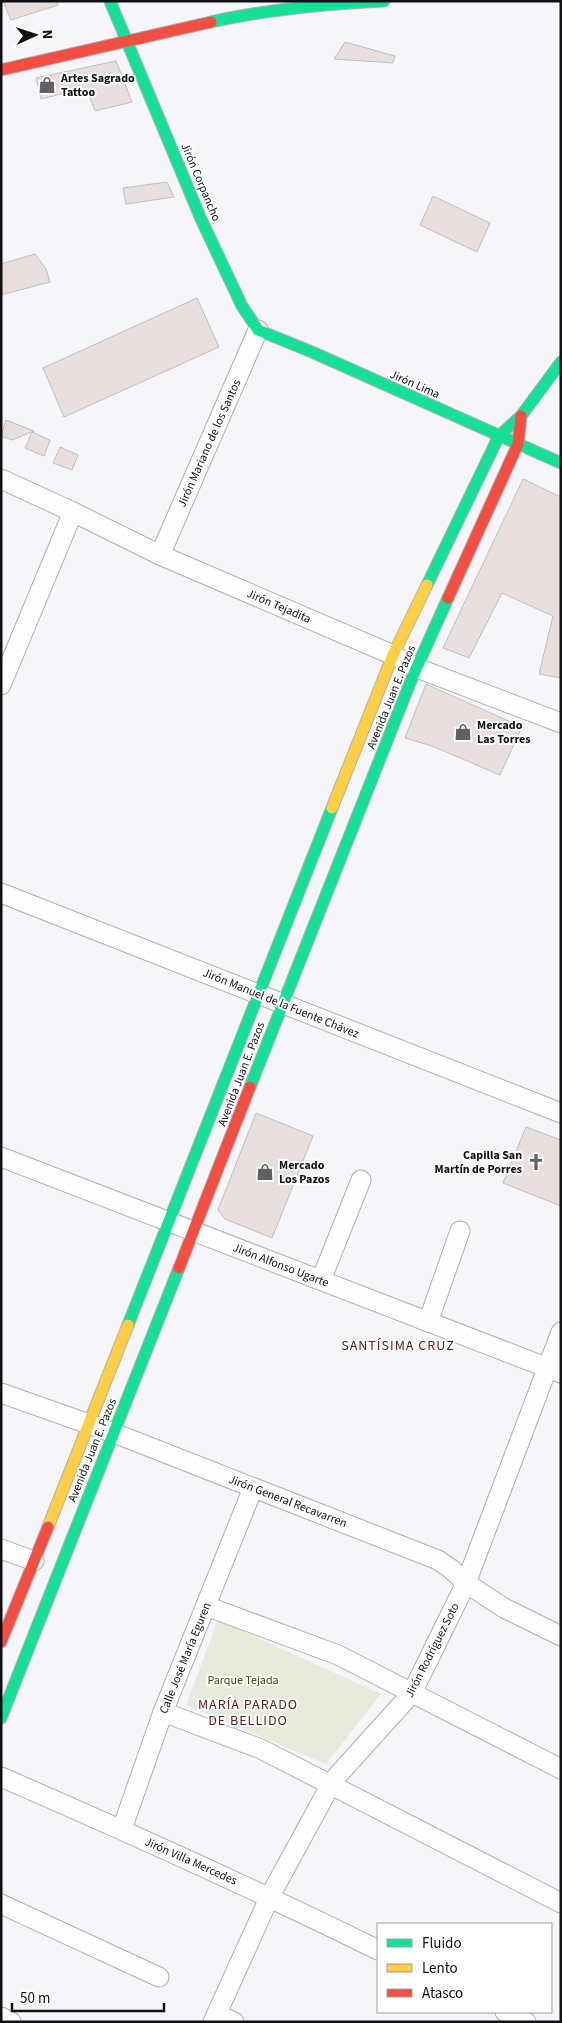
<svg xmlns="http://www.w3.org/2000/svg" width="562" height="2023" font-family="'Source Sans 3',sans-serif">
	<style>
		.green { fill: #e7ead8 }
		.building { fill: #e7dedd; stroke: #c0bebf }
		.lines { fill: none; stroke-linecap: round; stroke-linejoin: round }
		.street-casing { stroke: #b0b0b4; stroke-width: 21 }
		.fast-casing { stroke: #b0b0b4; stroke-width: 13 }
		.slow-casing { stroke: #b0b0b4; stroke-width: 13 }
		.jam-casing { stroke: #b0b0b4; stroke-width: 13 }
		.street { stroke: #fefefe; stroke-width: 19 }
		.fast { stroke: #16e098; stroke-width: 11 }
		.slow { stroke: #ffcf43; stroke-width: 11 }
		.jam { stroke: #f24e42; stroke-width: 11 }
		.labels { text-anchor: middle; stroke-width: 4; stroke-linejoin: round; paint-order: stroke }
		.poi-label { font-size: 12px; font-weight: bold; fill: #101114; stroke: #fff; text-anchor: start }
		.street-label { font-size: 12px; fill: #101114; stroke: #fff }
		.park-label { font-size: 12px; fill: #484d0a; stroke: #fff }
		.neighbourhood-label { font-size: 14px; letter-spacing: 1px; fill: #662218; stroke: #fff }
	</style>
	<rect width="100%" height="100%" fill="#f5f5fa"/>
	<polygon class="green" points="218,1620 381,1694 326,1764 186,1705"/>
	<g class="building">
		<polygon points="3,1 57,1 58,5 11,20"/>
		<polygon points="345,42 395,56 393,63 334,59"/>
		<polygon points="116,61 132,102 95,111 86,88 41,99 36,78"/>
		<polygon points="167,182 174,197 126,204 123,188"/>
		<polygon points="433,196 490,223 477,252 420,225"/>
		<polygon points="35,254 46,269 50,282 1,295 1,264"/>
		<polygon points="197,298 219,347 64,417 43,368"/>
		<polygon points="6,420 34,431 12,440 1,436"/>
		<polygon points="32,432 50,440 44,456 25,448"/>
		<polygon points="60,447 78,455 72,470 53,463"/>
		<polygon points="523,479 561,497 561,678 539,674 553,616 502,593 469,658 443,648"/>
		<polygon points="426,684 522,727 500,775 432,746 405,738"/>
		<polygon points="256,1113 313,1136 272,1238 225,1219 218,1210"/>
		<polygon points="526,1127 561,1140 561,1206 503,1183"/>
	</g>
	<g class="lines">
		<g class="street-casing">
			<g id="street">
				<polyline points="1,479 73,512 160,555 393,655 417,668 561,723"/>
				<polyline points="160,555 258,330"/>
				<polyline points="1,685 73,512"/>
				<polyline points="1,893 561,1113"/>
				<polyline points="1,1157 561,1373"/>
				<polyline points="321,1280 361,1180"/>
				<polyline points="428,1322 460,1231"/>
				<polyline points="1,1393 114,1433 438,1560 451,1569 466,1583 504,1608 561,1636"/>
				<polyline points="1,1549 34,1561"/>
				<polyline points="206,1606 338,1655 561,1769"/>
				<polyline points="163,1712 261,1749 561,1903"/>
				<path d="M1 1777C128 1832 254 1889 378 1950"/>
				<polyline points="122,1829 163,1712 253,1488"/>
				<polyline points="1,1904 159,1977"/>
				<polyline points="505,2012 526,2022"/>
				<polyline points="217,2014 234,2022"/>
				<polyline points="1,2017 11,2022"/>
				<polyline points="213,2022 270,1896 330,1786 337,1776 412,1693 466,1583 561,1332"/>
			</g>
		</g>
		<g class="fast-casing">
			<g id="fast">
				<polyline points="110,1 201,219 242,306 258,330 312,352 561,463"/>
				<path d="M211 22C268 9 325 4 384 1"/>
				<polyline points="427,585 499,436 521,416 561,362"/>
				<polyline points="250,1087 412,678 448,598"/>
				<polyline points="128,1325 332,808"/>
				<polyline points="1,1718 179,1268"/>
			</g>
		</g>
		<g class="slow-casing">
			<g id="slow">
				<polyline points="332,808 393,655 427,585"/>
				<polyline points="48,1527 128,1325"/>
			</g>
		</g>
		<g class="jam-casing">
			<g id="jam">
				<polyline points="1,70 211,22"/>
				<polyline points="448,598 518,444 521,416"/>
				<polyline points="179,1268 250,1087"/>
				<polyline points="1,1642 48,1527"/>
			</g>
		</g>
		<use href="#street" class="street"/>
		<use href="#fast" class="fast"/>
		<use href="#slow" class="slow"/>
		<use href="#jam" class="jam"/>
	</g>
	<defs>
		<g id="shop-bare" transform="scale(1.35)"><path d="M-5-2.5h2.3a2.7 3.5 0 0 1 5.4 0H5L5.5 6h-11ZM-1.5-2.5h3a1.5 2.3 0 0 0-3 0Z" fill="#606164" stroke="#fff" stroke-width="2.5" paint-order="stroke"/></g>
		<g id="church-bare" transform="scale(1.35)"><path d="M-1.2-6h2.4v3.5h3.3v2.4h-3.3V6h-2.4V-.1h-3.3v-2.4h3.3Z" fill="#606164" stroke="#fff" stroke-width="2.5" paint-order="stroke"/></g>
	</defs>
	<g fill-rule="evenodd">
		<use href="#shop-bare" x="47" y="85"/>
		<use href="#shop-bare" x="463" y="732"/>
		<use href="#church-bare" x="536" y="1162"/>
		<use href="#shop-bare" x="265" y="1172"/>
	</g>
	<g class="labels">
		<g class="poi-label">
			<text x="61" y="82">Artes Sagrado<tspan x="61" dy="14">Tattoo</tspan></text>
			<text x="477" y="729">Mercado<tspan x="477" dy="14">Las Torres</tspan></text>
			<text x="522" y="1159" text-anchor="end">Capilla San<tspan x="522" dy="14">Martín de Porres</tspan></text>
			<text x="279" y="1169">Mercado<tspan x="279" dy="14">Los Pazos</tspan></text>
		</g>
		<g class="street-label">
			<text transform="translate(201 182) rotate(67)" y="4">Jirón Corpancho</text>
			<text transform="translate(415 384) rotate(24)" y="4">Jirón Lima</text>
			<text transform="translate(209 443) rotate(-66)" y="4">Jirón Mariano de los Santos</text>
			<text transform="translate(279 606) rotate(23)" y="4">Jirón Tejadita</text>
			<text transform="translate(391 697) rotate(-68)" y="4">Avenida Juan E. Pazos</text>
			<text transform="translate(281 1003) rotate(22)" y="4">Jirón Manuel de la Fuente Chávez</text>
			<text transform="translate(241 1074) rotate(-69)" y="4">Avenida Juan E. Pazos</text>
			<text transform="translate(281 1265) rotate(21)" y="4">Jirón Alfonso Ugarte</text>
			<text transform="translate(92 1450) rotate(-68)" y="4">Avenida Juan E. Pazos</text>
			<text transform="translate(288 1501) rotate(21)" y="4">Jirón General Recavarren</text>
			<text transform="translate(432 1650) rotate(-63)" y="4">Jirón Rodríguez Soto</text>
			<text transform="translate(185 1658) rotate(-68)" y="4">Calle José María Eguren</text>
			<text transform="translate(191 1861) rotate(24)" y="4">Jirón Villa Mercedes</text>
		</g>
		<g class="park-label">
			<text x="243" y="1684">Parque Tejada</text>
		</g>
		<g class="neighbourhood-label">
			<text x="398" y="1350">SANTÍSIMA CRUZ</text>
			<text x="248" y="1709">MARÍA PARADO<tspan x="248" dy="16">DE BELLIDO</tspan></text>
		</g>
	</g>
	<rect width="562" height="2023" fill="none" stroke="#101114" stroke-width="5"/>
	<rect x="377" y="1923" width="175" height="90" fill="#ffffff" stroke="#9fa0a1"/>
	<rect x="387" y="1939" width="25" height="8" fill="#16e098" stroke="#9fa0a1"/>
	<text x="422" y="1948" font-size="15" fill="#101114">Fluido</text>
	<rect x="387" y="1964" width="25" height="8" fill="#ffcf43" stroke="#9fa0a1"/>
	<text x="422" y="1973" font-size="15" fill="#101114">Lento</text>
	<rect x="387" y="1989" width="25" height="8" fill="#f24e42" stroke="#9fa0a1"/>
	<text x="422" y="1998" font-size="15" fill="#101114">Atasco</text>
	<g transform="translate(35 35) rotate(87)" stroke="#ffffff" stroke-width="4" paint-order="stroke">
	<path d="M0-4L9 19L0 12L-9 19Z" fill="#101114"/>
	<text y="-8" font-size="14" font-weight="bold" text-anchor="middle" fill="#101114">N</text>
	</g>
	<path d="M12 2003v8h152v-8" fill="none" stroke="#101114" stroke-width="2.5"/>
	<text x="20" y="2003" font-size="15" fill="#101114" stroke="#ffffff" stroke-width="4" paint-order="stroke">50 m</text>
</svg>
